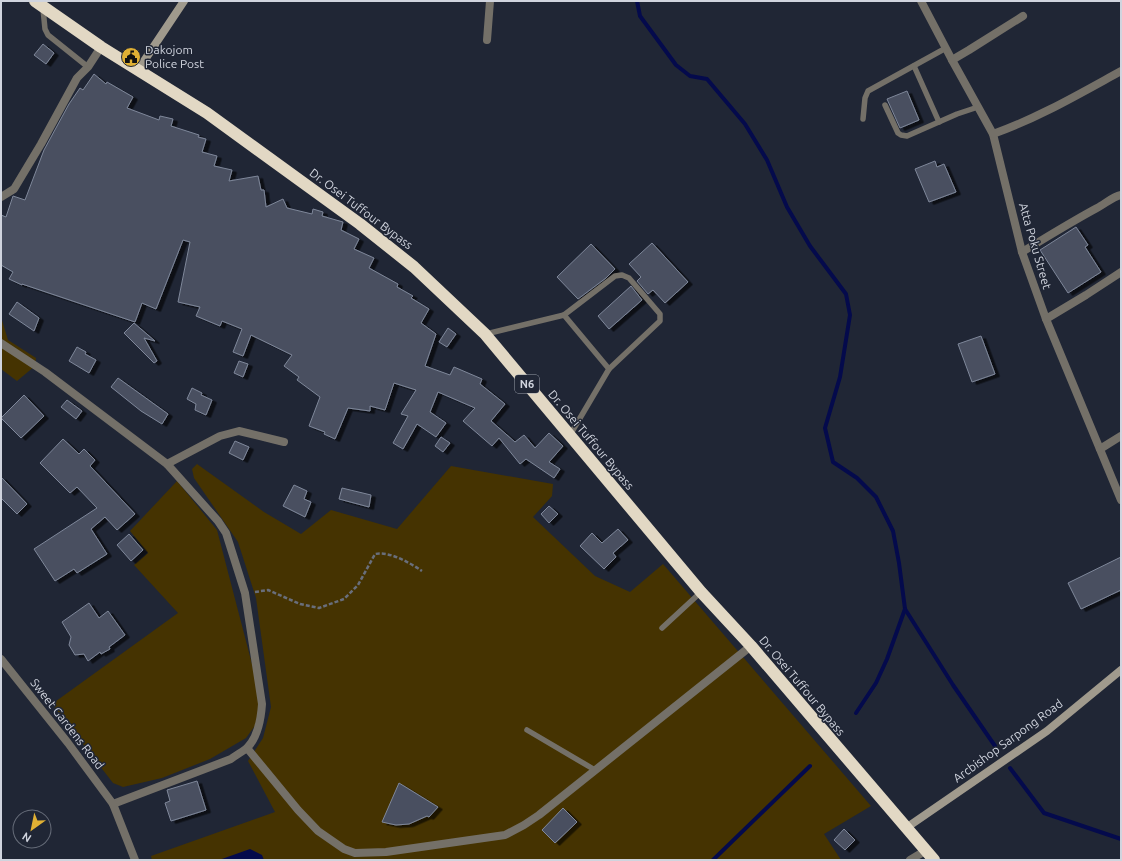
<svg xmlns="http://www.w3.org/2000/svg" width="1122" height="861" font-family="Ubuntu,sans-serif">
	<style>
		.green { fill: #453301 }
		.water { fill: #040a4c }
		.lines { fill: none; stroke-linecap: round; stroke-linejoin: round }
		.stream { stroke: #040a4c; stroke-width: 4 }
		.building { fill: #485060; stroke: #7f879a; filter: url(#shadow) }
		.path { stroke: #696e7b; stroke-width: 2.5; stroke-dasharray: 4 2; stroke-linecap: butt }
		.lane { stroke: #747068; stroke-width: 5.5 }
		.street { stroke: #747068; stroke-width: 8 }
		.secondary { stroke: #a09a8d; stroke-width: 8 }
		.highway { stroke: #e2d8c4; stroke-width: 12 }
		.labels { text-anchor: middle; stroke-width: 3; stroke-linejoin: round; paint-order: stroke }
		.shield { fill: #202635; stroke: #9ba0ab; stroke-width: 1 }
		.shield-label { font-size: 11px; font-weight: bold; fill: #d0d4de }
		.poi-label { font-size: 12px; fill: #d0d4de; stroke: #202635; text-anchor: start }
		.street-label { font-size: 12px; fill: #d0d4de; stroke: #202635 }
	</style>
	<defs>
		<filter id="shadow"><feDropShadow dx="4.5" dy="2.5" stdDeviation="0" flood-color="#0009"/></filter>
	</defs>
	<rect width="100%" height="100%" fill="#202635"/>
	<g class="green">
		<polygon points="1,317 8,340 36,358 35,366 17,381 1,369"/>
		<polygon points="197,464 264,512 301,534 331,510 397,529 451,466 553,484 552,496 533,517 595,576 630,592 663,564 871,806 824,834 841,860 152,860 151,856 275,812 248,761 263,738 271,707 256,598 238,542 194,478 192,469"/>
		<polygon points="177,481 217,530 259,691 260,709 257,723 246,738 210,759 162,778 123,787 113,783 52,704 178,613 134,565 148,553 130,531"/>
	</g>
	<polygon class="water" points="250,849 262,855 264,860 219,860"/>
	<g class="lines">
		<g class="stream">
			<polyline points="637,1 640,16 676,65 690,76 707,79 745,124 767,160 787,207 810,246 846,294 850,315 840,377 825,428 833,462 857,478 876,497 893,531 899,563 905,609 953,685 995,746"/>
			<polyline points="856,713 876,683 887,659 905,609"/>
			<polyline points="1010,768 1044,813 1121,839"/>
			<polyline points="713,860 810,766"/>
		</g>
	</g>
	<g class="building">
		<polygon points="43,44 54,53 46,64 34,55"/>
		<polygon points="94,74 106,84 107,82 133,97 127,108 159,120 160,116 173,119 171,126 199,135 198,137 206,139 202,152 217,156 214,166 232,170 229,181 258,176 261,190 264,190 266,207 283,199 287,208 312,214 313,209 323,212 322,216 343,222 341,230 359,239 354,249 374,258 369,268 398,284 397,287 413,296 411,298 429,309 421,323 436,334 425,366 450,375 454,367 482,379 480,384 505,404 491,421 515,442 524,435 535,448 549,433 563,446 549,462 560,469 554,478 526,459 520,464 499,438 492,446 463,421 475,408 438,392 430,412 446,423 436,437 417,424 403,449 393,443 408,416 401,414 416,390 394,383 385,410 370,406 370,411 348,408 335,439 324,434 325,432 309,426 320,397 297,380 299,377 284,366 292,355 251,335 243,356 233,352 242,329 222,321 220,326 196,316 200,307 178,302 190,242 183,240 156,309 142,303 135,322 22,284 22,285 9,279 13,272 1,265 1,215 6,217 13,196 25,200 44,150 69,104 80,88 83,90"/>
		<polygon points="907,91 919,120 900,128 887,99"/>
		<polygon points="935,161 937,167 944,164 956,192 929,202 915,169"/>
		<polygon points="1076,227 1088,245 1085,247 1101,272 1068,293 1040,250"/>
		<polygon points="652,243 688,282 665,303 653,290 648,294 637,281 641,277 629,264"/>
		<polygon points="591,244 615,269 606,278 578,299 557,277"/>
		<polygon points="631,286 642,300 609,329 598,316"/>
		<polygon points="17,302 39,318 34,331 9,314"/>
		<polygon points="134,323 155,341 144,338 157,361 154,363 124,333"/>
		<polygon points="448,328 456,334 447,347 439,342"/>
		<polygon points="981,336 995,374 972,382 958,344"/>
		<polygon points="77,347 86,352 85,354 96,360 89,373 69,361"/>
		<polygon points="239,361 248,364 243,377 234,373"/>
		<polygon points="118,378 168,414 162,424 141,411 111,387"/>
		<polygon points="192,388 202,393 201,395 212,400 206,415 195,410 196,404 187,399"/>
		<polygon points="24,395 44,416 21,438 1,418"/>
		<polygon points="67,400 82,411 76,419 61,407"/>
		<polygon points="441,437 450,443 443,452 435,446"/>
		<polygon points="63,439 79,454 84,449 95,460 90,466 135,514 117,530 105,517 91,529 107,554 77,573 74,569 55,581 34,549 97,508 77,487 70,493 40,463"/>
		<polygon points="235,441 249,447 243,460 229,453"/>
		<polygon points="1,477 27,504 17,514 1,498"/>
		<polygon points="294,485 307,491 304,499 311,502 305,517 283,506"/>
		<polygon points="342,488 371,495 369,507 339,499"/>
		<polygon points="549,506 558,514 549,523 541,514"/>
		<polygon points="618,529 628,540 613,553 616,557 604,569 580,546 592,533 602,543"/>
		<polygon points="129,534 143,550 131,561 117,545"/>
		<polygon points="1121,557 1121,590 1081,609 1068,583"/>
		<polygon points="89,603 99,618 108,611 125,635 109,647 110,649 101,654 100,652 88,661 84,654 75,655 69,645 71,637 62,622"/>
		<polygon points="197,781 206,810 171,821 165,803 170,801 167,790"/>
		<polygon points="399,783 438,807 429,817 427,816 409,824 396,825 382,822"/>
		<polygon points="563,808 577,822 555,843 542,830"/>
		<polygon points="844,829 855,840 845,850 834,840"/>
	</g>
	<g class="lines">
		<path class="path" d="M255 592 268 590 300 604 319 608 344 599 358 585 375 554C390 551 410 563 422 571"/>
		<g class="lane">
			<polyline points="43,9 45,29 48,35 88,67"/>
			<polyline points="914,66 939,122"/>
			<polyline points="885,105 898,133 901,135 907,136 957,114 978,107"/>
			<polyline points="863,119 865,98 868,91 946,48"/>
			<polyline points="564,315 615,276 622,275 629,278 660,314 660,321 609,369"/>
			<polyline points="486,334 564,315 609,369 570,435"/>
			<polyline points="662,628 701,592"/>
			<polyline points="527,730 595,770"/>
		</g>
		<g class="street">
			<polyline points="921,1 952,60 993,134 1022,252 1046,319 1121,500"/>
			<polyline points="487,40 490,1"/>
			<polyline points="952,60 969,50 1023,16"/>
			<path d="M993 134C1038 118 1079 94 1121 71"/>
			<polyline points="1,197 14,189 41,144 77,78 88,67 101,47"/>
			<path d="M1022 252C1047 237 1071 222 1097 208 1105 204 1112 197 1121 195"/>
			<polyline points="1046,319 1086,295 1121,272"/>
			<path d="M1 343 45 372 167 464 218 521 226 533 245 593 262 704C261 719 258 737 247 748 242 752 236 755 231 759L113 804"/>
			<polyline points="1100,449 1121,436"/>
			<polyline points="167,464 220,436 239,431 284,442"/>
			<polyline points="1,659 68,743 113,804 135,860"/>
			<polyline points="247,748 298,810 318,831 344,849 355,853 386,852 505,835 524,825 539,815 751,646"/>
			<polyline points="910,860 925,851"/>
		</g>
		<g class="secondary">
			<polyline points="138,70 184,1"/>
			<polyline points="906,828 1047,731 1121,670"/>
		</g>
		<polyline class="highway" points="35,1 101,47 207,113 360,224 414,267 485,334 701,592 751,646 934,860"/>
	</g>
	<defs>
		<g id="civic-disc" transform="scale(1)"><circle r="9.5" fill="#e0b034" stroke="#202635"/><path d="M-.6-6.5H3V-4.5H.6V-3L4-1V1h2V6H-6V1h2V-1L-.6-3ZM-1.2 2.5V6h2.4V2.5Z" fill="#111"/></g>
	</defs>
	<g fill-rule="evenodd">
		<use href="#civic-disc" x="131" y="57"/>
	</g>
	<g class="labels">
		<rect class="shield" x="515" y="375" width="24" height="18" rx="3"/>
		<g class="shield-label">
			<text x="527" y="388">N6</text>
		</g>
		<g class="poi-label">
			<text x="145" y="54">Dakojom<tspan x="145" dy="14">Police Post</tspan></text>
		</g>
		<g class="street-label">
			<text transform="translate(361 209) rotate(37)" y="4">Dr. Osei Tuffour Bypass</text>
			<text transform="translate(1035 246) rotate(74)" y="4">Atta Poku Street</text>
			<text transform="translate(591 440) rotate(50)" y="4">Dr. Osei Tuffour Bypass</text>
			<text transform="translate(802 686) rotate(50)" y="4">Dr. Osei Tuffour Bypass</text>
			<text transform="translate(67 724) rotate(52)" y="4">Sweet Gardens Road</text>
			<text transform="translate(1008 741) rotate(-36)" y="4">Arcbishop Sarpong Road</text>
		</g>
	</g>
	<rect width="1122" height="861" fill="none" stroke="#d0d4de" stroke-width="4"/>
	<g transform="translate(32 829) rotate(213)"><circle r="19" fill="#202635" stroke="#666c79"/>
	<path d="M0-3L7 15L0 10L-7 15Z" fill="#e0b034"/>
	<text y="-6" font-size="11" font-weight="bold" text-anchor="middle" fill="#d0d4de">N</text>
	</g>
</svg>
